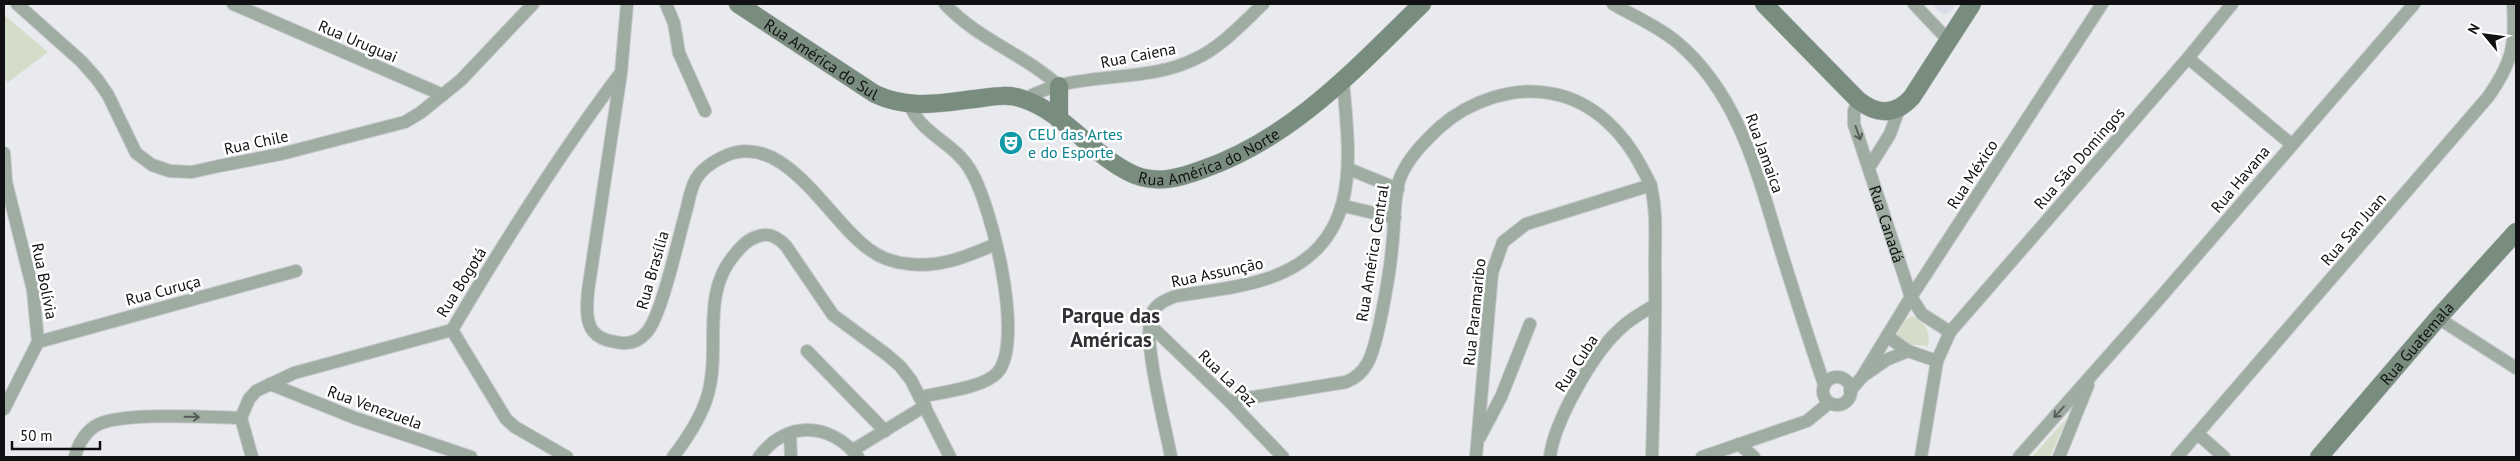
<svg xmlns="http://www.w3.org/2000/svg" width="2520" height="461" font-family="'PT Sans',sans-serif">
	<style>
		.built { fill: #dbdee9 }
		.green { fill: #d4ddc8 }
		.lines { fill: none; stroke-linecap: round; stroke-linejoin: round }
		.street-casing { stroke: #c6c7cb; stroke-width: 14 }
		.secondary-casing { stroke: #c6c7cb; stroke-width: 19 }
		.street { stroke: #9eaca2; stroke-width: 12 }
		.secondary { stroke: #798d7f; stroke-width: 18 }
		.oneway { stroke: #585e5a }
		.labels { text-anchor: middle; stroke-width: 5; stroke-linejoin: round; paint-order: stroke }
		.street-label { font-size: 16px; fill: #111113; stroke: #fff }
		.culture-label { font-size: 16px; fill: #0d838f; stroke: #fff; text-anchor: start }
		.district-label { font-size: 21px; font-weight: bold; fill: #303134; stroke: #fff }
	</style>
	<rect width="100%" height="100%" fill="#e9eaee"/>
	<polygon class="built" points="1931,4 1956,4 1950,12 1944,15"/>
	<g class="green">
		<polygon points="4,15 48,52 7,83 4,73"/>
		<path d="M1912 316C1925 323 1931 331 1928 346L1903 344 1896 337 1904 321Z"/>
		<polygon points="2067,418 2050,457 2032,457"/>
	</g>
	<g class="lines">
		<g class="street-casing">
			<g id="street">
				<polyline points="17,4 81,61 97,79 108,95 136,153 152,165 170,171 192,172 219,166 281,154 405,122 420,113 461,80 533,4"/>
				<polyline points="233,4 443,95"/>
				<path d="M627 4 621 73 588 291C587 303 585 321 593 331 599 339 607 341 616 342 628 345 638 342 646 333 662 317 679 234 687 208 689 199 691 187 696 179 702 169 714 161 725 156 785 129 829 222 870 250 881 258 896 263 909 264 940 268 968 256 996 244"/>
				<polyline points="666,4 674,23 679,53 705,111"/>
				<path d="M945 4C977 39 1024 54 1059 86"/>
				<path d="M1613 4C1635 17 1658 26 1678 43 1740 96 1758 176 1781 251 1795 296 1809 340 1824 384"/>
				<polyline points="1914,4 1949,41"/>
				<polyline points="2188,58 2291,144"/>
				<path d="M1025 99C1076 69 1143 85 1195 59 1221 47 1242 24 1263 4"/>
				<path id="s1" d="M1858 100 1854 111V124L1911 297 1922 314 1950 332"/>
				<path d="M910 105C920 133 954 143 969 168 991 201 1026 342 997 373 983 388 941 392 921 397"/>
				<polyline points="4,153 6,182 33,290 38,342 4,409"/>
				<polyline points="1870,166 1890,134 1899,109"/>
				<polyline points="1349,169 1398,189"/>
				<polyline points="1344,206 1395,218"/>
				<polyline points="2438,318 2516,368"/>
				<polyline points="1149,324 1229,401 1283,457"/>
				<polyline points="452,330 506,419 515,427 567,457"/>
				<polyline points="1887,336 1908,351 1937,361"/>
				<polyline points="38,342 296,271"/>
				<polyline points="807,351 885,431"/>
				<polyline points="1866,374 1886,360 1908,351"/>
				<circle cx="1837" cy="391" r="14"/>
				<polyline points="270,384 355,418 471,457"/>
				<polyline points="1850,391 1862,377 1911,297 2102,4"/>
				<path d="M1229 401 1346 382C1356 378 1362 373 1367 364 1378 346 1390 271 1392 248 1395 226 1393 199 1400 178 1408 158 1424 142 1440 127 1469 101 1515 85 1554 94 1594 102 1624 133 1642 168 1645 174 1649 180 1651 187 1657 211 1655 239 1655 264 1656 329 1654 393 1652 457"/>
				<polyline points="790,434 791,457"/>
				<polyline points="2198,434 2224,457"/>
				<polyline points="1480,437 1501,397 1530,324"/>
				<polyline points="1739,444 1754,457"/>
				<polyline points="853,450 925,406"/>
				<path d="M75 457C78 444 86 430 99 424 124 412 211 417 241 418"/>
				<path d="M252 457 241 418 249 399 256 391 294 373 452 330C504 242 558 156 619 75"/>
				<path d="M673 457C686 440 702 416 708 394 721 347 700 294 735 254 741 247 747 240 756 237 768 232 777 236 786 246L833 315 886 354 900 366 911 380 950 457"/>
				<path d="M759 457C786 420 830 422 858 457"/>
				<path d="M1171 457C1166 428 1141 337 1152 313 1157 303 1166 300 1176 296 1206 291 1240 288 1269 278 1363 245 1350 161 1343 81"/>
				<polyline points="1476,457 1492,273 1503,242 1526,224 1651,185"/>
				<path d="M1550 457C1554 422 1593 353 1620 329 1630 319 1643 312 1655 305"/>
				<polyline points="1702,457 1807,421 1829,403"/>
				<polyline points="1921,457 1937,361 1950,332 2188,58 2232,4"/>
				<polyline points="2019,457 2159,299 2414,4"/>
				<polyline points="2059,457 2088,385"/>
				<path d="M2177 457 2488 97C2512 63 2516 45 2513 4"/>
			</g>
		</g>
		<g class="secondary-casing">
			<g id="secondary">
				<path id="s2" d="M738 4 875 94C911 111 945 102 982 98 996 96 1010 94 1023 99 1066 113 1094 158 1135 175 1158 184 1179 178 1201 170 1292 139 1355 69 1422 4"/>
				<path d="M1764 4 1858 100C1877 115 1895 116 1912 97L1972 4"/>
				<polyline points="1059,120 1059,86"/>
				<path id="s3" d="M2319 457 2438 318 2516 232"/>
			</g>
		</g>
		<use href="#street" class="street"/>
		<use href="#secondary" class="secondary"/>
	</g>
	<defs><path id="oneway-shaft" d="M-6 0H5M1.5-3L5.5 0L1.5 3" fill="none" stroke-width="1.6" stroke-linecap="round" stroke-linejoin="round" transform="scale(1.25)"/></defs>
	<g class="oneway">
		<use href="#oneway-shaft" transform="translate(1858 133) rotate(70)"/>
		<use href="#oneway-shaft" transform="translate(2059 412) rotate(132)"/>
		<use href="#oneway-shaft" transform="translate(192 417) rotate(1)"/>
	</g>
	<defs>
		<g id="theatre-disc" transform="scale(1.25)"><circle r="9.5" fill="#0f9aa8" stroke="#fff"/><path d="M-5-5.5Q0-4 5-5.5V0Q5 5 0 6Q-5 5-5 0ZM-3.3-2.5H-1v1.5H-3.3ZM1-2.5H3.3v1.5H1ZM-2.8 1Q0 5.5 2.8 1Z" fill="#fff"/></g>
	</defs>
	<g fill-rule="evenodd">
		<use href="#theatre-disc" x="1011" y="143"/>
	</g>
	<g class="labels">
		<g class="street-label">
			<text transform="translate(358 41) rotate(23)" y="6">Rua Uruguai</text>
			<text transform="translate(1138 55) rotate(-11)" y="6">Rua Caiena</text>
			<text dy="6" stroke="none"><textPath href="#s2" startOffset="100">Rua América do Sul</textPath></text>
			<text transform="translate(256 142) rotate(-12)" y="6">Rua Chile</text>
			<text dy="6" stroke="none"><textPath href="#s2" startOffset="529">Rua América do Norte</textPath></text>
			<text transform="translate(1765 153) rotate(70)" y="6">Rua Jamaica</text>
			<text transform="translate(2079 158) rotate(-49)" y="6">Rua São Domingos</text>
			<text transform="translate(1972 174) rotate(-57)" y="6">Rua México</text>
			<text transform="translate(2240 179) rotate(-50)" y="6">Rua Havana</text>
			<text dy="6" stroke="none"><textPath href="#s1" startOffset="130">Rua Canadá</textPath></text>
			<text transform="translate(2353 229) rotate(-49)" y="6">Rua San Juan</text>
			<text transform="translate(1372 253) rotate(-81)" y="6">Rua América Central</text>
			<text transform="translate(652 270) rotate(-74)" y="6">Rua Brasília</text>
			<text transform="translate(1217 272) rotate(-12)" y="6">Rua Assunção</text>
			<text transform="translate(45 281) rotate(79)" y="6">Rua Bolívia</text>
			<text transform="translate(461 282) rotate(-58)" y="6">Rua Bogotá</text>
			<text transform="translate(163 290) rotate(-15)" y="6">Rua Curuça</text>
			<text transform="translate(1474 312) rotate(-84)" y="6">Rua Paramaribo</text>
			<text dy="6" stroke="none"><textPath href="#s3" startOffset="150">Rua Guatemala</textPath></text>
			<text transform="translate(1576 363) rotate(-57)" y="6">Rua Cuba</text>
			<text transform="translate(1228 378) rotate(44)" y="6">Rua La Paz</text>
			<text transform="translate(375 407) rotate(20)" y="6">Rua Venezuela</text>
		</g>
		<g class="culture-label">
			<text x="1028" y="140">CEU das Artes<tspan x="1028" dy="18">e do Esporte</tspan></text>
		</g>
		<g class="district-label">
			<text x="1111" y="323">Parque das<tspan x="1111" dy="24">Américas</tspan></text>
		</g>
	</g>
	<rect width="2520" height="461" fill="none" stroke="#111113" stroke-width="10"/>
	<g transform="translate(2485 35) rotate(299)" stroke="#ffffff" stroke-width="4" paint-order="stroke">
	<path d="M0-4L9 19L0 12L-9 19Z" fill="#111113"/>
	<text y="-8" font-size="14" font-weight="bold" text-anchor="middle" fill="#111113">N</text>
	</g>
	<path d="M12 441v8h88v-8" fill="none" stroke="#111113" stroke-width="2.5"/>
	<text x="20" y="441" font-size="15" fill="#111113" stroke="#ffffff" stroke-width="4" paint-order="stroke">50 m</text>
</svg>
